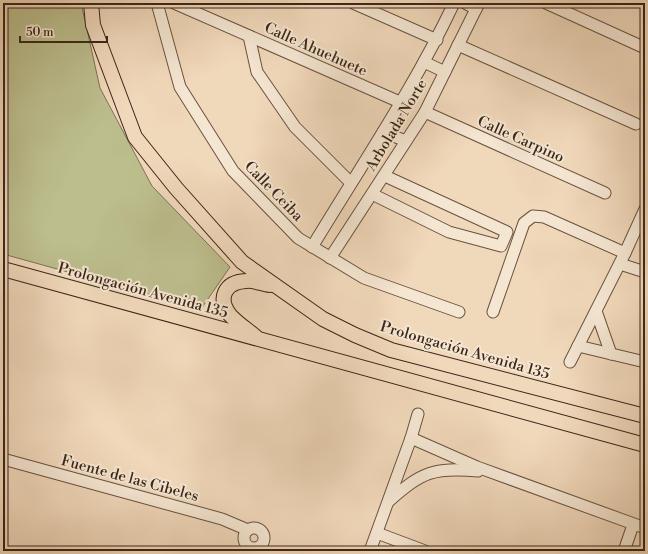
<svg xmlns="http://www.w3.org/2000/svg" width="648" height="554" font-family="'Libre Bodoni',serif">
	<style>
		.green { fill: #bcbe8e; stroke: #7c7253 }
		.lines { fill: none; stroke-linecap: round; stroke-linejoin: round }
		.minor-casing { stroke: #695240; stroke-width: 13 }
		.major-casing { stroke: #3c2618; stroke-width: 16 }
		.minor { stroke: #f5e6d2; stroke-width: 11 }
		.major { stroke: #f0d8ba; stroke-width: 14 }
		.labels { text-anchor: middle; stroke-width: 4; stroke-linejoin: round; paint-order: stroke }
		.street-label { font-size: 15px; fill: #3c2618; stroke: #f5e6d2 }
	</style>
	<rect width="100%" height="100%" fill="#f0d8ba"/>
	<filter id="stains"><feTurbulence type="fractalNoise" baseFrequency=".005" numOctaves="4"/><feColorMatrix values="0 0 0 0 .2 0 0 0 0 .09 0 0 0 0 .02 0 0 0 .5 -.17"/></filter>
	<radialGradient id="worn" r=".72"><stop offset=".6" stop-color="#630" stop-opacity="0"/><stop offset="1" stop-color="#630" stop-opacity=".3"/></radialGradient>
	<polygon class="green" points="3,3 81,3 100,88 152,186 230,267 201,309 3,254"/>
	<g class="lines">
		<g class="minor-casing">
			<g id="minor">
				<polyline points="157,3 180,87 233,171 298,238 364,278 459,312"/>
				<polyline points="174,3 402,103"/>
				<polyline points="353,3 437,40"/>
				<polyline points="465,3 476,9"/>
				<polyline points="546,3 645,48"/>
				<polyline points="249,36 257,72 295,127 351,183"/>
				<polyline points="458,45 636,124"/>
				<polyline points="424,62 445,72"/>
				<polyline points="425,112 605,193"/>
				<polyline points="383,132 406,141"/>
				<polyline points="372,194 449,232 501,246 507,232 385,176"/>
				<path d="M312 247C361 166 414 88 454 3"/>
				<polyline points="330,258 425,112 479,3"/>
				<polyline points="620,264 645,272"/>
				<polyline points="596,311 611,354"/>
				<polyline points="493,312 524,223 533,216 544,217 625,253"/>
				<polyline points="578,346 645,362"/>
				<polyline points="570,362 625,253 645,209"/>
				<polyline points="411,438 477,467 645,528"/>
				<polyline points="3,459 222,519 248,530"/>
				<path d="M389 501C422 472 433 467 478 471"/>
				<circle cx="254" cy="538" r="10"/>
				<polyline points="377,533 425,551"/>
				<polyline points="370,551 411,438 418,414"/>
				<polyline points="624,551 633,525"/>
			</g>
		</g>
		<g class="major-casing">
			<g id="major">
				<polyline points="91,3 93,25 135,137 176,188 242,262 323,319 355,335 391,350 645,416"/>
				<polyline points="3,269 645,445"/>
				<path d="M256 337C248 330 237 323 230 315 217 298 225 282 246 281 253 280 262 284 270 285"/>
			</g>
		</g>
		<use href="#minor" class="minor"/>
		<use href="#major" class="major"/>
	</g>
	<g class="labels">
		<g class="street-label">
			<text transform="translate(316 49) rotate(24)" y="5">Calle Ahuehuete</text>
			<text transform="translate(396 125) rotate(-59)" y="5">Arbolada Norte</text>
			<text transform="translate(521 139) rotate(24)" y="5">Calle Carpino</text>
			<text transform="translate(274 191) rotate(46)" y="5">Calle Ceiba</text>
			<text transform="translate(143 290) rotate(15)" y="5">Prolongación Avenida 135</text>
			<text transform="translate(465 350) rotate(16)" y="5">Prolongación Avenida 135</text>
			<text transform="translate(130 478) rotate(15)" y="5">Fuente de las Cibeles</text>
		</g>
	</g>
	<rect width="648" height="554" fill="none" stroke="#f0d8ba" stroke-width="16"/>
	<rect x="4" y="4" width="640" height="546" fill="none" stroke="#3c2618" stroke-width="2"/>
	<rect x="8" y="8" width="632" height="538" fill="none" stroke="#3c2618"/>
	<path d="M20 36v6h87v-6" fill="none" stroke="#3c2618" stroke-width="2"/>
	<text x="26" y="36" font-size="12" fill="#3c2618" stroke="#f5e6d2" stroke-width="3" paint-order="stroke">50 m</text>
	<rect width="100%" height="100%" filter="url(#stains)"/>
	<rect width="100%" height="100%" fill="url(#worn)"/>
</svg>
